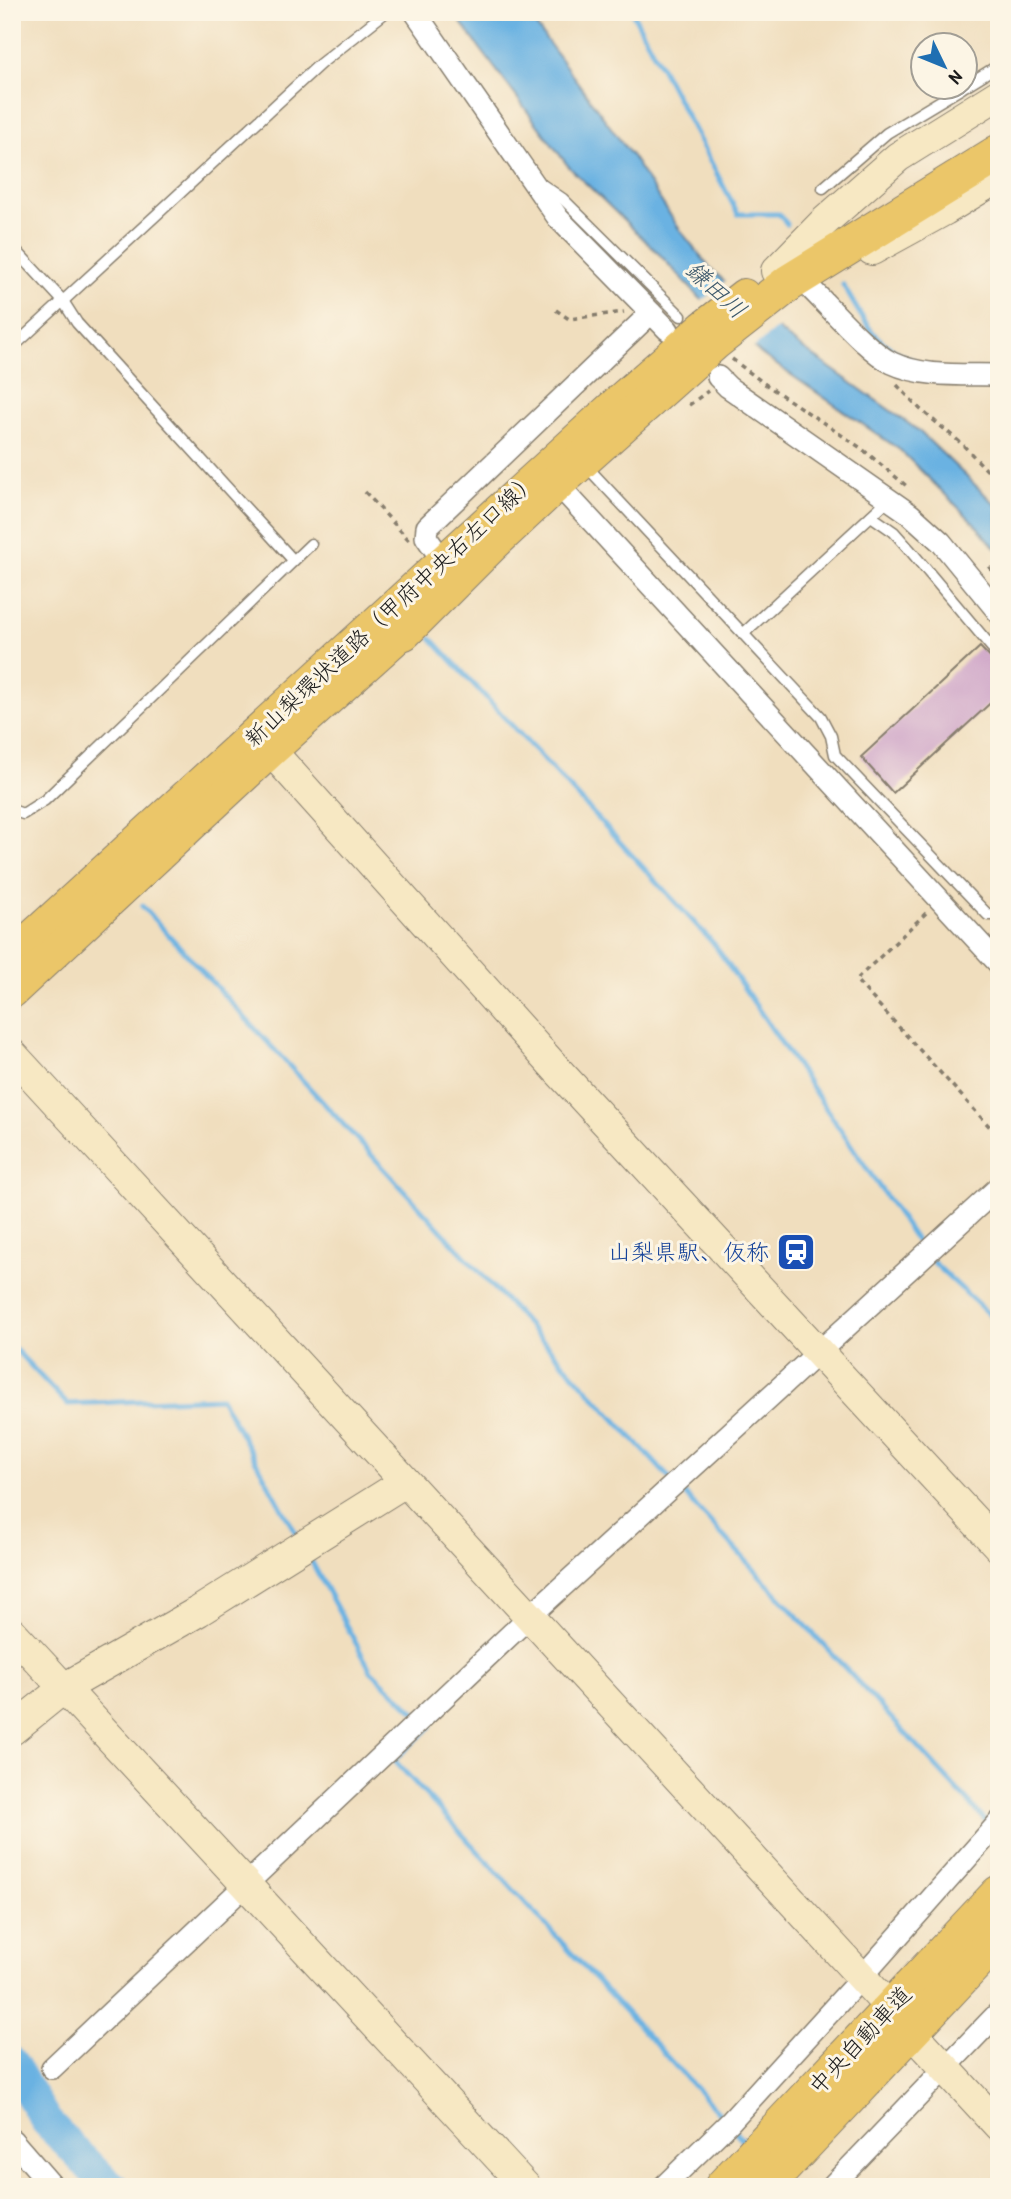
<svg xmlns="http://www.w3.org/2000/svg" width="1011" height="2199" font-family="'Patrick Hand','Klee One',sans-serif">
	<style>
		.water { fill: #6bb2e2; stroke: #44677f; stroke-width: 2 }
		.pier { fill: #f0debe }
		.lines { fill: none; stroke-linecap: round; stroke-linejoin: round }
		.stream { stroke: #6bb2e2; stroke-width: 5 }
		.river { stroke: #6bb2e2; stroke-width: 32 }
		.building { fill: #d2abca }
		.lane-casing { stroke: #867d6d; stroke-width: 13 }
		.street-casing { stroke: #867d6d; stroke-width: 24 }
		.secondary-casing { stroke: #867d6d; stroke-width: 32 }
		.primary-casing { stroke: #867d6d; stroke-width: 34 }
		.highway-casing { stroke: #867d6d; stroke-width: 39 }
		.path { stroke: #867d6d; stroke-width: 3.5; stroke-dasharray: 5 5; stroke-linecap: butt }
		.lane { stroke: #fff; stroke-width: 10 }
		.street { stroke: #fff; stroke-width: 21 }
		.secondary { stroke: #f7e8c3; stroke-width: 30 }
		.primary { stroke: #ebc669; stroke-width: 32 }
		.highway { stroke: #ebc669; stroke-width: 37 }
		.labels { text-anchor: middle; stroke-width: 6; stroke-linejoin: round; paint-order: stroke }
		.street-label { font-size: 23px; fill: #1c1c1c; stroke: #fcf5e5 }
		.transit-label { font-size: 23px; fill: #164399; stroke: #fcf5e5; text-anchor: end }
		.water-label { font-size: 24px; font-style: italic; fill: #3c586b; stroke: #fcf5e5 }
	</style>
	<rect width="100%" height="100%" fill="#fcf5e5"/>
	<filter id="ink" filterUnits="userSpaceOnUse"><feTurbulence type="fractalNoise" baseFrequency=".0143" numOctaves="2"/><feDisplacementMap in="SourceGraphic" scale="14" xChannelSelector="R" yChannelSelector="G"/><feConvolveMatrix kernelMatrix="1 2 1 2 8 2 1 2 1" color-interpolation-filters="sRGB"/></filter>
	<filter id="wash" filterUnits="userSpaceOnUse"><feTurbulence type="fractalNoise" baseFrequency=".00686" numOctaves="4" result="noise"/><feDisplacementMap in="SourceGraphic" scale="28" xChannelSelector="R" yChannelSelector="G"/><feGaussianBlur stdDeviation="1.57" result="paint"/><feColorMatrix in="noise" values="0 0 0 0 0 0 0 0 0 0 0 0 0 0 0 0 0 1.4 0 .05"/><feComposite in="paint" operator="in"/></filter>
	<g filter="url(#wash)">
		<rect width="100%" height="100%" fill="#f0debe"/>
		<polygon class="water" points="453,12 526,12 631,155 680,230 712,270 787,337 919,431 997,506 999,552 974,523 900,450 761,354 699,297 659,254 569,167"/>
		<polygon class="pier" points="728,279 780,326 751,350 700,302"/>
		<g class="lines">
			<g class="stream">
				<polyline points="632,12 738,214 779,214 787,224"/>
				<path d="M843 285C865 322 872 343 914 361"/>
				<polyline points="980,383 999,392"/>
				<polyline points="431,638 714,944 921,1248"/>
				<polyline points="142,906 671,1480"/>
				<polyline points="931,1260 999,1324"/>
				<polyline points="12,1346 67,1404 221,1398 298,1537"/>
				<polyline points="678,1487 989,1824"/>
				<polyline points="308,1555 371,1671 418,1715"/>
				<polyline points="431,1726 394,1760 725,2120"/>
				<polyline points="731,2127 746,2143"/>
			</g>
			<polyline class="river" points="12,2063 46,2121 94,2171 113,2187"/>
		</g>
		<g id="blocks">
			<polygon class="building" points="980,647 999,667 999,695 893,793 861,757"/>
		</g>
	</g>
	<g filter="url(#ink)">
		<use href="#blocks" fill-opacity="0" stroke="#867d6d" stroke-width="2"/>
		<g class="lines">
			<g class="lane-casing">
				<g id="lane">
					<polyline points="965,86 999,65"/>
					<polyline points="541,184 563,199 681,316"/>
					<polyline points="823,188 887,133 962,88"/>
					<polyline points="12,246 63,301 77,323 293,560"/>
					<polyline points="12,348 320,64 386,12"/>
					<polyline points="588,468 821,717 831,736 835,755 988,915 999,915"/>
					<polyline points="871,516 894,532 909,549 999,656"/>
					<polyline points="743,634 889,499"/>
					<polyline points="12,810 23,814 45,800 311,544"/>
				</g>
			</g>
			<g class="street-casing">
				<g id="street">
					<polyline points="415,12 558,218 668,330"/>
					<path d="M808 286C830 307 867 351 892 363 924 378 964 374 999 375"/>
					<polyline points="718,377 728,387 910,514 941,542 999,613"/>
					<polyline points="563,490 999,964"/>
					<polyline points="443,561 426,537 427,527 651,313"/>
					<polyline points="52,2068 529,1617 999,1187"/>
					<polyline points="12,2140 53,2187"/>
					<polyline points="663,2187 730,2122 862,1977 999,1822"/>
					<polyline points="831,2187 999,2012"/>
				</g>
			</g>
			<g class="secondary-casing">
				<g id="secondary">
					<polyline points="872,250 945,210 999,177"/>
					<polyline points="776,271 824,222 898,157 999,94"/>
					<polyline points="271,751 560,1073 999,1547"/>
					<polyline points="12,1054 880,1997"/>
					<polyline points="12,1632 526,2187"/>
					<polyline points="12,1730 64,1688 199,1611 405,1482"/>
					<polyline points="923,2044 999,2126"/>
				</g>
			</g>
			<g class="primary-casing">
				<g id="primary">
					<polyline points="12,955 624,396 703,327 744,295"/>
					<polyline points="12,992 271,751 421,616"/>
				</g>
			</g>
			<g class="highway-casing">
				<g id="highway">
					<polyline points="403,632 491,544 554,485 714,342 789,283 999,153"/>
					<polyline points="723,2187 999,1894"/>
					<polyline points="764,2187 999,1937"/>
				</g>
			</g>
			<g class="path">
				<polyline points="556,310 569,319 624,312"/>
				<polyline points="732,359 765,384 861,448 909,488"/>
				<polyline points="897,385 920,409 961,443 999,483"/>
				<polyline points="689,405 708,391"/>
				<polyline points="365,492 409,540"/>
				<polyline points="989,567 999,579"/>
				<polyline points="926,913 856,980 999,1137"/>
			</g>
			<use href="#lane" class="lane"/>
			<use href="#street" class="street"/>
			<use href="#secondary" class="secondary"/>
			<use href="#primary" class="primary"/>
			<use href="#highway" class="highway"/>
		</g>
	</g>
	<defs>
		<g id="station-square" transform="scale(2.0125)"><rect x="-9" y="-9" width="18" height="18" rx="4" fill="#1a4fb4" stroke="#fcf5e5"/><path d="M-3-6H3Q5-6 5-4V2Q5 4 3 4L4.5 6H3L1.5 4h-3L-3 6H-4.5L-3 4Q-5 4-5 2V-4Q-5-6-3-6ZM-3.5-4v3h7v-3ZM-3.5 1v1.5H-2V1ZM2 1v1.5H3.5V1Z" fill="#fff"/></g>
	</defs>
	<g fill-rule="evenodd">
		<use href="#station-square" x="796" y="1252"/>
	</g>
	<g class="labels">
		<g class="street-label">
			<text transform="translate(391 609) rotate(-43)" y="8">新山梨環状道路（甲府中央右左口線）</text>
			<text transform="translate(860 2040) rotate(-47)" y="8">中央自動車道</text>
		</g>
		<g class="transit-label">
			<text x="769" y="1260">山梨県駅、仮称</text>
		</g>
		<g class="water-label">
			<text transform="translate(716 290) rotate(42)" y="8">鎌田川</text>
		</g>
	</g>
	<rect width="1011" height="2199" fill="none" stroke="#fcf5e5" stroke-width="42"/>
	<g transform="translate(944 66) rotate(133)"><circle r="33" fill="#fcf5e5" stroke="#a29e95" stroke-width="2"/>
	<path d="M0-5L12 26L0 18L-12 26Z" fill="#1f6fb2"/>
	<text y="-10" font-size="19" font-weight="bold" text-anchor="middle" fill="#1c1c1c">N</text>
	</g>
</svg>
